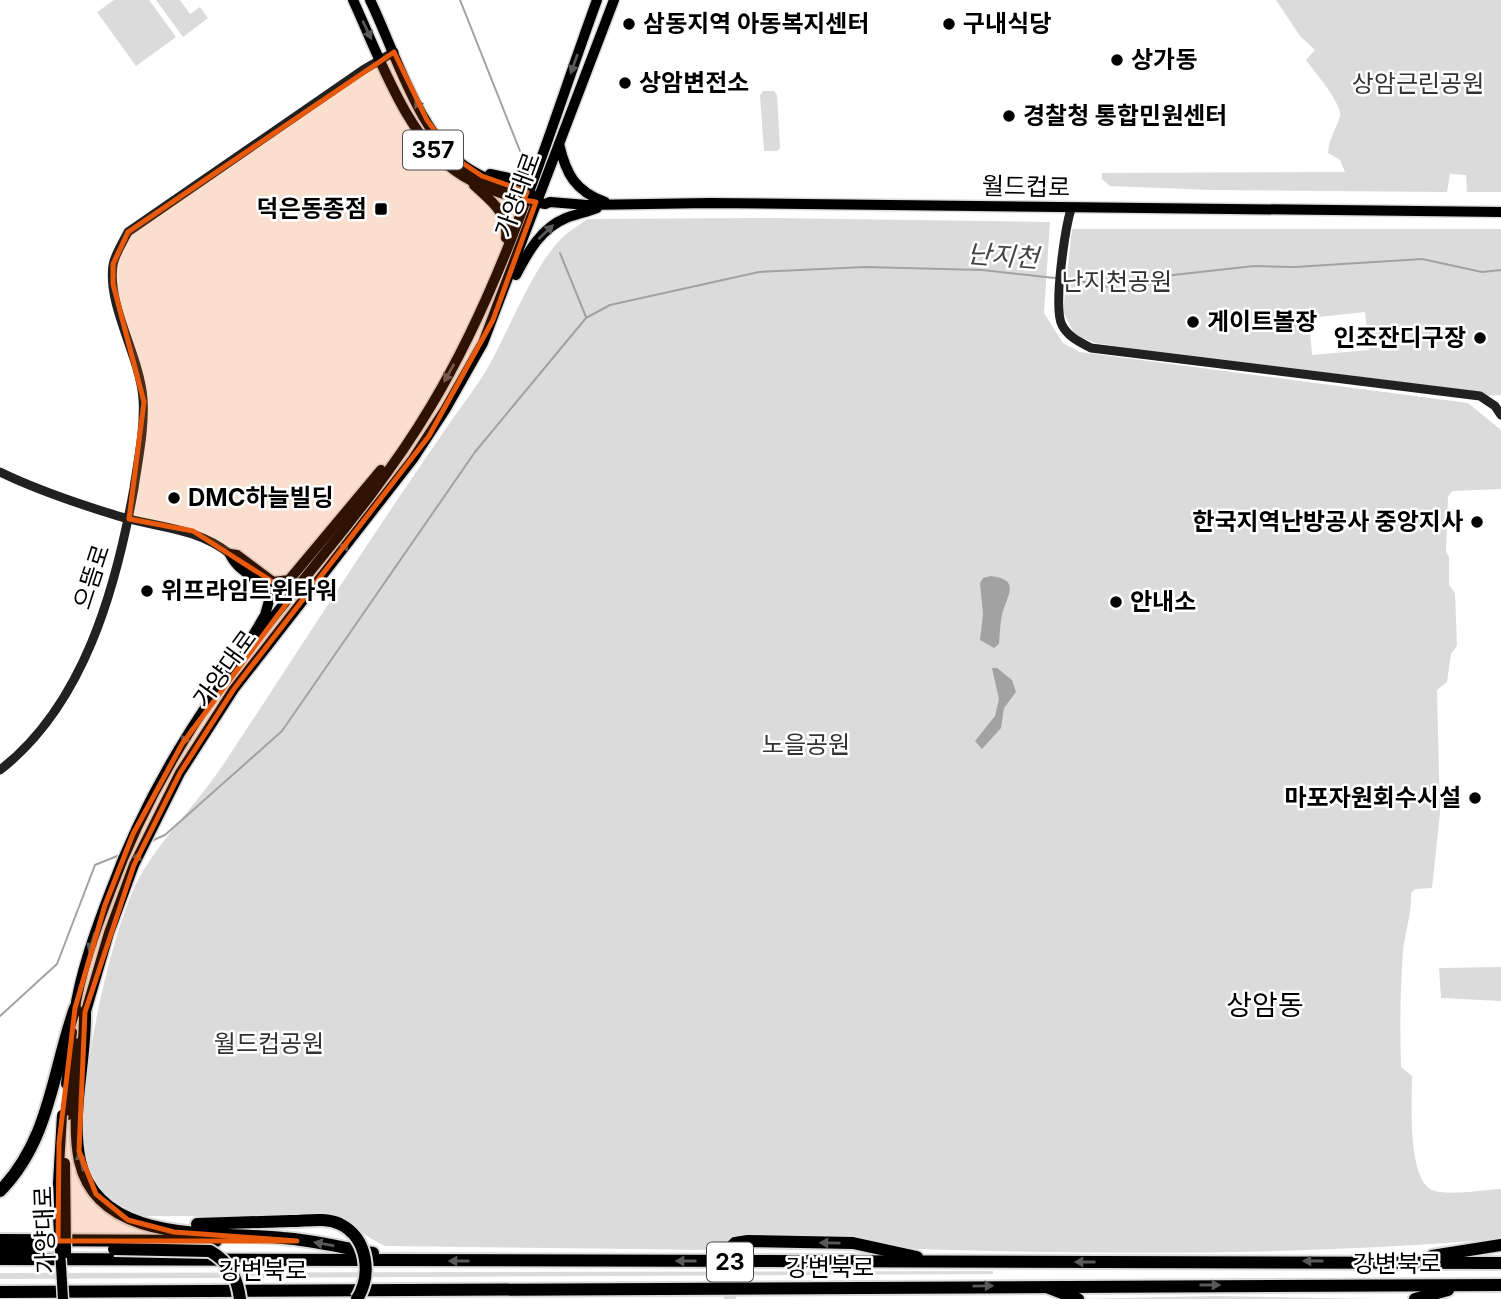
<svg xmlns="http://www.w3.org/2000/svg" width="1501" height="1299" font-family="Inter,'Noto Sans KR',sans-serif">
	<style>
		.green { fill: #dbdbdb; fill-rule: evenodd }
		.water { fill: #a2a2a2 }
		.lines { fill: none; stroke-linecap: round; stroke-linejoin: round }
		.stream { stroke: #a2a2a2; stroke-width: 2 }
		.highway-tunnel { stroke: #d9d9d9; stroke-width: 12; stroke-dasharray: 12 6; stroke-linecap: butt }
		.primary-casing { stroke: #dbdbdb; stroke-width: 13 }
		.highway-casing { stroke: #dbdbdb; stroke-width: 16 }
		.secondary { stroke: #212121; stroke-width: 9 }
		.primary { stroke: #000; stroke-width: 10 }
		.highway { stroke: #000; stroke-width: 12 }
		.primary-bridge-casing { stroke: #dbdbdb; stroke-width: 13; stroke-linecap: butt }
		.highway-bridge-casing { stroke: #dbdbdb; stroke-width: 16; stroke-linecap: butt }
		.primary-bridge { stroke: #000; stroke-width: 10 }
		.highway-bridge { stroke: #000; stroke-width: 12 }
		.oneway { fill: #595959 }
		.marked { fill: #e8590c; fill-opacity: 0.2; stroke: #e8590c; stroke-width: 5; stroke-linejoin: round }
		.poi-dot { fill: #000; stroke: #fff; stroke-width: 2.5 }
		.labels { text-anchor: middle; stroke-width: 5; stroke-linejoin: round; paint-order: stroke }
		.shield { fill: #fff; stroke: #4c4c4c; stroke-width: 2 }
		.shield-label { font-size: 23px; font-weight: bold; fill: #000 }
		.poi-label { font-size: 24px; font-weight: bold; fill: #000; stroke: #fff; text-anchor: start }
		.park-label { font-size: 24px; fill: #323232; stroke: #fff }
		.street-label { font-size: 24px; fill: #000; stroke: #fff }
		.water-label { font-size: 26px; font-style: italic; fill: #434343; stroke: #fff }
		.quarter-label { font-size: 28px; fill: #000; stroke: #fff }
	</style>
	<rect width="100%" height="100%" fill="#fff"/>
	<g class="green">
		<polygon points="114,0 149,0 176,37 136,66 97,12"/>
		<polygon points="156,0 180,0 190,14 200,7 208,18 183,37"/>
		<path d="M1276 0H1501V192H1467L1466 175 1450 174 1447 192 1211 190 1110 186 1102 179V173L1345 172 1340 160 1328 153C1329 138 1336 130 1340 116 1343 105 1314 71 1306 60L1315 50 1300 36Z"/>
		<polygon points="763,91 774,91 777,95 780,148 777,151 764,151 760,95"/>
		<path d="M772 218 1050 222 1044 313 1063 343 1080 352 1468 403 1501 430V489L1452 491 1448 497 1446 552 1449 557V585L1455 593 1457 646 1451 654 1447 682 1437 690 1440 814 1432 888 1415 889 1411 893C1412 914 1405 931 1403 952 1400 990 1400 1028 1401 1067L1412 1076C1412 1101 1407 1178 1432 1190 1445 1196 1485 1190 1501 1189V1239C1297 1256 1091 1255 886 1248 853 1247 741 1234 718 1250L385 1246C366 1237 352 1224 332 1217L146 1216C125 1209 106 1199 94 1179 63 1130 112 919 143 871 167 832 200 800 225 762 299 650 370 538 447 427 460 408 475 389 487 369 509 331 533 265 564 236 571 230 580 224 588 219Z"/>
		<path d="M1072 229H1501V395L1480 396 1283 372 1095 343 1075 335 1063 312ZM1365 312 1369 350 1312 355 1309 318Z"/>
		<polygon points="1501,967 1501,1001 1441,998 1439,968"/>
		<polygon points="993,1271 993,1274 0,1279 0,1273"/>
		<polygon points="1216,1296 1379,1299 1077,1299"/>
	</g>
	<g class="water">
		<path d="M991 576C1019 579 1009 593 1003 611 1000 621 1000 634 999 644L994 648 980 640 983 614 980 583 983 578Z"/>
		<polygon points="992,668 997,668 1012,680 1016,692 1004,708 1001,728 982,749 975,741 995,716 999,699"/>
	</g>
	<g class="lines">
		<g class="stream">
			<polyline points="460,0 520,151"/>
			<polyline points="560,253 586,317"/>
			<polyline points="1064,278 1130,291 1173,275 1254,266 1295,267 1422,259 1482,272 1501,270"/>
			<polyline points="149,842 165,835 282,731 475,452 586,318 610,305 759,272 865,267 982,270 1055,278"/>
			<polyline points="0,1016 57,964 95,865 122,854"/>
		</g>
		<polyline class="highway-tunnel" points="730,1299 728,1274 731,1247"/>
		<g class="primary-casing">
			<g id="primary">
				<path d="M353 0C379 56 408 143 463 176 489 192 516 198 545 204L550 202 587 205 710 203 1501 212"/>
				<path d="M370 0C395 51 420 140 471 170 489 181 511 188 531 193"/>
				<path d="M559 144C566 174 575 191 605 202"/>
				<polyline points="490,174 514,179 536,165"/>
				<path d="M474 185C491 201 509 213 506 238"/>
				<path d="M516 275C528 252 541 228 566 218 576 214 587 212 597 208"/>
				<polyline points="230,554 237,555 273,582 289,580 381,470"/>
				<path d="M230 554C237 572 262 578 270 597L265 615 252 637"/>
				<path d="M74 1014C80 973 95 931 110 892 136 821 172 755 215 693 284 596 370 509 431 406 506 281 547 137 597 0"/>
				<polyline points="84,1018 109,933 134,865 180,773 234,689 413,459 445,410 483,343 614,0"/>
				<polyline points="66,1084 72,1032"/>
				<polyline points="68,1115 79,1043"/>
			</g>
		</g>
		<g class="highway-casing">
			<g id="highway">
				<path d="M85 1012C86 1060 70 1113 80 1161 99 1246 218 1231 283 1238 313 1240 343 1248 373 1253"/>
				<path d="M0 1191C50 1140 52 1073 75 1008"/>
				<polyline points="197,1224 291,1221"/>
				<polyline points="0,1240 216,1241"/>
				<polyline points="731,1247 735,1243 748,1241 853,1243 917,1257"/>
				<polyline points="0,1250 33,1248"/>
				<polyline points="1432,1256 1501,1245"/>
				<polyline points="0,1259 1501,1263"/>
				<polyline points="1049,1288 1078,1299"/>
				<polyline points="0,1292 1501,1285"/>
				<polyline points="1415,1299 1448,1290"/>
			</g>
		</g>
		<g class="secondary">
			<path d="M1071 209C1065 229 1053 308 1062 325 1068 337 1080 342 1091 348L1480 396 1495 406 1501 415"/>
			<path d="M0 472C37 490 79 504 118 516 158 528 196 527 230 554"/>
			<path d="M0 770C84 705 116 588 134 488 138 460 145 428 143 399 140 356 107 306 113 265 115 254 123 242 128 232L363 70 394 52"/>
		</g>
		<use href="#primary" class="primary"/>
		<use href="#highway" class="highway"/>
		<g class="primary-bridge-casing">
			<g id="primary-bridge">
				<polyline points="62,1115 57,1200 63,1299"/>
				<polyline points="65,1163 66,1253"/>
			</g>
		</g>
		<g class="highway-bridge-casing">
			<g id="highway-bridge">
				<path d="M291 1221C307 1221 325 1217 340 1224 368 1238 372 1275 357 1299"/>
				<path d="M114 1249 210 1251C230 1263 237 1277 240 1299"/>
			</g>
		</g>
		<use href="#primary-bridge" class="primary-bridge"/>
		<use href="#highway-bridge" class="highway-bridge"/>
	</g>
	<defs><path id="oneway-solid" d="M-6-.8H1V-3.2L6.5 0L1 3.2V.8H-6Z" transform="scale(1.75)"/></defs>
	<g class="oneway">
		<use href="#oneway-solid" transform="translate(367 30) rotate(65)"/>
		<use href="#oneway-solid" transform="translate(574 64) rotate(110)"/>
		<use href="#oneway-solid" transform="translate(420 108) rotate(-119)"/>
		<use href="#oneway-solid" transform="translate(546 232) rotate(-44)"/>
		<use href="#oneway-solid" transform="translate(449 373) rotate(119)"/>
		<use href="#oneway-solid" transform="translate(342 550) rotate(-53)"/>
		<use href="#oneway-solid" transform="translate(187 736) rotate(122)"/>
		<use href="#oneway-solid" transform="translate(136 861) rotate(-67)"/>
		<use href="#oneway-solid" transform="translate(92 942) rotate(107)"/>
		<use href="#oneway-solid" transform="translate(81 1161) rotate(-103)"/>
		<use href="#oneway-solid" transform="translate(830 1243) rotate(-179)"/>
		<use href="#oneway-solid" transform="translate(324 1244) rotate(-170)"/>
		<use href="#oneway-solid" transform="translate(459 1261) rotate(-180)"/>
		<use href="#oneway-solid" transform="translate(686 1261) rotate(-180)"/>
		<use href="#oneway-solid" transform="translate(1313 1261) rotate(180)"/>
		<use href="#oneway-solid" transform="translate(1085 1262) rotate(180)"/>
		<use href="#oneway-solid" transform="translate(1210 1285)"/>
		<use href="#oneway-solid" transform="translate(983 1286) rotate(-1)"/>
	</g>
	<path class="marked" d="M394 52 427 120 455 158 482 176 527 192 524 200 536 202 493 320 429 436 234 689 180 773 134 865 85 1012 79 1151 96 1194 128 1220 174 1232 297 1241H58L59 1143 75 1008 105 905 133 834 182 744 298 588 273 582 193 531 129 519 144 402 113 284V264L128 232Z"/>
	<g class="poi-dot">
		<circle cx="629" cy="24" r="7"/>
		<circle cx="949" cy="24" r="7"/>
		<circle cx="1117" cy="60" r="7"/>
		<circle cx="625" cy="83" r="7"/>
		<circle cx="1009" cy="116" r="7"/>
		<rect x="374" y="202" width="14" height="14" rx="3.5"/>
		<circle cx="1193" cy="322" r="7"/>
		<circle cx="1480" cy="338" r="7"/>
		<circle cx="174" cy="498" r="7"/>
		<circle cx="1477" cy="522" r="7"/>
		<circle cx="147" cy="591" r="7"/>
		<circle cx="1116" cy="602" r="7"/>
		<circle cx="1475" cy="798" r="7"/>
	</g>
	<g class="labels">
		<g class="shield">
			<rect x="403" y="130.5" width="60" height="39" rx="5"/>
			<rect x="707" y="1242.5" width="46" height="39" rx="5"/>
		</g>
		<g class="shield-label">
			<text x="433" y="158">357</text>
			<text x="730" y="1270">23</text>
		</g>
		<g class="poi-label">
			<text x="643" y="32">삼동지역 아동복지센터</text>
			<text x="963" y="32">구내식당</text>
			<text x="1131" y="68">상가동</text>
			<text x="639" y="91">상암변전소</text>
			<text x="1023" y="124">경찰청 통합민원센터</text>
			<text x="367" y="217" text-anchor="end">덕은동종점</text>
			<text x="1207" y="330">게이트볼장</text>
			<text x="1466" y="346" text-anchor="end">인조잔디구장</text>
			<text x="188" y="506">DMC하늘빌딩</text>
			<text x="1463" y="530" text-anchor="end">한국지역난방공사 중앙지사</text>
			<text x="161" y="599">위프라임트윈타워</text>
			<text x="1130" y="610">안내소</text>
			<text x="1461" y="806" text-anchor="end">마포자원회수시설</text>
		</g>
		<g class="park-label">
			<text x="1418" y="92">상암근린공원</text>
			<text x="1117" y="290">난지천공원</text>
			<text x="806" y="753">노을공원</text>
			<text x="269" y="1052">월드컵공원</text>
		</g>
		<g class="street-label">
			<text transform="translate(1026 187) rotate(1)" y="8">월드컵로</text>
			<text transform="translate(518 195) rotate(-70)" y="8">가양대로</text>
			<text transform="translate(92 577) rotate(-72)" y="8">으뜸로</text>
			<text transform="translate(225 669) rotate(-54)" y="8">가양대로</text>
			<text transform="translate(45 1230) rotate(-92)" y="8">가양대로</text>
			<text x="1397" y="1272">강변북로</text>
			<text x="830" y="1276">강변북로</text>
			<text x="263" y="1279">강변북로</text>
		</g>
		<g class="water-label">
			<text transform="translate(1003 256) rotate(4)" y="9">난지천</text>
		</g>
		<g class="quarter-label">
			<text x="1265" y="1015">상암동</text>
		</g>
	</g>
</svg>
